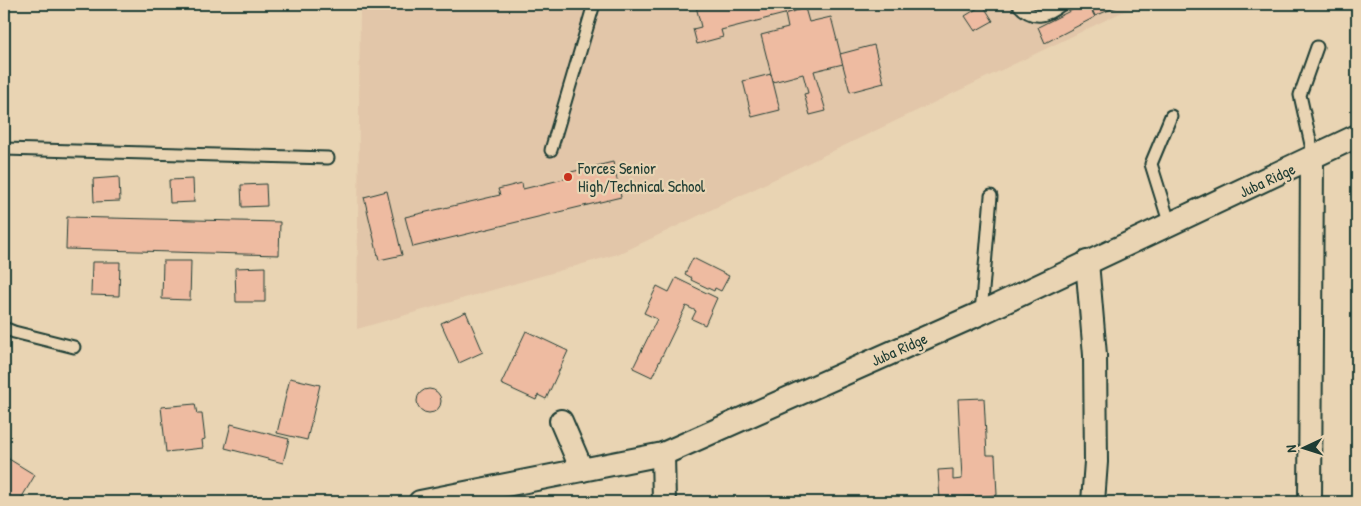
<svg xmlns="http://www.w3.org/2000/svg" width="1361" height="506" font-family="'Patrick Hand',sans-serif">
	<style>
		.built { fill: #e2c6a9 }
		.building { fill: #eebba1; stroke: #1f3d34 }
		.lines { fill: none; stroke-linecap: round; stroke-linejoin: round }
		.lane-casing { stroke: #1f3d34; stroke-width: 15 }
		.street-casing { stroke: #1f3d34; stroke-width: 26 }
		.lane { stroke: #e9d4b3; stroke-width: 11 }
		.street { stroke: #e9d4b3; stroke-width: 22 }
		.poi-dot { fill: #c8321e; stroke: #e9d4b3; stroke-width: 2 }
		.labels { text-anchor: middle; stroke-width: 4.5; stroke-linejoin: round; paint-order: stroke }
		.poi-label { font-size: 16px; fill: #1f3d34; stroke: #e9d4b3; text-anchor: start }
		.street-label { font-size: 16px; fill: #1f3d34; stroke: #e9d4b3 }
	</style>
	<rect width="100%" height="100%" fill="#e9d4b3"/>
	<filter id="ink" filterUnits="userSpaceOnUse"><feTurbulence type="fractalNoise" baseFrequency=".02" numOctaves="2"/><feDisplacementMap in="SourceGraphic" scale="10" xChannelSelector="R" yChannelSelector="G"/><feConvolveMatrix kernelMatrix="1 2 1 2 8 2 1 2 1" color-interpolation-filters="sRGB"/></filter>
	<g filter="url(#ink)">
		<polygon class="built" points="360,4 1139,4 621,253 357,329"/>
		<g class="building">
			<polygon points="684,4 824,4 721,30 723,37 697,44 693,29 701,27 696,6 685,9"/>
			<polygon points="1084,4 1088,4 1095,17 1045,43 1038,27"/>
			<polygon points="1090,4 1123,4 1095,16"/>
			<polygon points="983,5 993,21 975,31 965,16"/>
			<polygon points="805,8 809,22 831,17 843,64 814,71 826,111 810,115 804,94 808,93 803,74 773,82 761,35 788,28 785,14"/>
			<polygon points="874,45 884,83 850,92 840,54"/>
			<polygon points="771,74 780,110 752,117 743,81"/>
			<polygon points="613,162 621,197 413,247 405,217 500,195 498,189 522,183 523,189 568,178 567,173"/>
			<polygon points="119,177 120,201 94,202 93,179"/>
			<polygon points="193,179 194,202 170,203 169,180"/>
			<polygon points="266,184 267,206 242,207 241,185"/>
			<polygon points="387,191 402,255 379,260 364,197"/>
			<polygon points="67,217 280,222 279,255 66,249"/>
			<polygon points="693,258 729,276 721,291 715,288 714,291 691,280 692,278 685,274"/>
			<polygon points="163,261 191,261 190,300 162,299"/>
			<polygon points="92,262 120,262 119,296 91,295"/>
			<polygon points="265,267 265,302 236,302 235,268"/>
			<polygon points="676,278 717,298 705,325 692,319 696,311 686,306 652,377 633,368 657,319 644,313 657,286 669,292"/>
			<polygon points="466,312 483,352 459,363 441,323"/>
			<polygon points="526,331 568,351 546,399 538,395 536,400 501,384"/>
			<polygon points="290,378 320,385 307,440 277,433"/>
			<circle cx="429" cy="401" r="12"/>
			<polygon points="984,398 987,455 995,455 997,495 940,499 938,470 953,469 953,480 962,479 958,399"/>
			<polygon points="195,404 197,414 202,414 205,439 202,440 203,448 166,452 161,407"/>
			<polygon points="231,424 289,439 283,463 225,448"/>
			<polygon points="4,456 35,475 19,502 4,502"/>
			<polygon points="800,496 800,502 768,502 767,497"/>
		</g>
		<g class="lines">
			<g class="lane-casing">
				<g id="lane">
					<path d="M1018 4C1033 21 1046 17 1062 4"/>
					<polyline points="4,149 328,158"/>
					<polyline points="551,150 594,4"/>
					<polyline points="1314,158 1300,95 1317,47"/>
					<polyline points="1170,225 1151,164 1171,116"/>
					<polyline points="981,313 991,196"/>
					<polyline points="4,328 14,332 74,347"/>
				</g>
			</g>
			<g class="street-casing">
				<g id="street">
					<polyline points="1087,262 1095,355 1096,462 1093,502"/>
					<polyline points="561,421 582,470"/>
					<polyline points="663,454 664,502"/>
					<polyline points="420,502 663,454 981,313 1357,136"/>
					<polyline points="1310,502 1312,159"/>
				</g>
			</g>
			<use href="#lane" class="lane"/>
			<use href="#street" class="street"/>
		</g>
	</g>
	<circle class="poi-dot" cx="568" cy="177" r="5"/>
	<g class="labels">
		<g class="poi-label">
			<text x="578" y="174">Forces Senior<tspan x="578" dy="18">High/Technical School</tspan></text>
		</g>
		<g class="street-label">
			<text transform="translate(1267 180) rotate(-25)" y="6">Juba Ridge</text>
			<text transform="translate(899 349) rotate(-24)" y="6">Juba Ridge</text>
		</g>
	</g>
	<rect width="1361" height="506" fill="none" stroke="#e9d4b3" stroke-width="20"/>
	<rect x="10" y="10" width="1341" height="486" fill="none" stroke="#1f3d34" stroke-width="2" filter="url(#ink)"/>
	<g transform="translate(1304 448) rotate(266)" stroke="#e9d4b3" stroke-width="4" paint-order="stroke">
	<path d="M0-4L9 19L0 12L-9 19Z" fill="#1f3d34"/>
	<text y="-8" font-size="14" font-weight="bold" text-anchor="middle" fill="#1f3d34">N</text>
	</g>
</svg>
